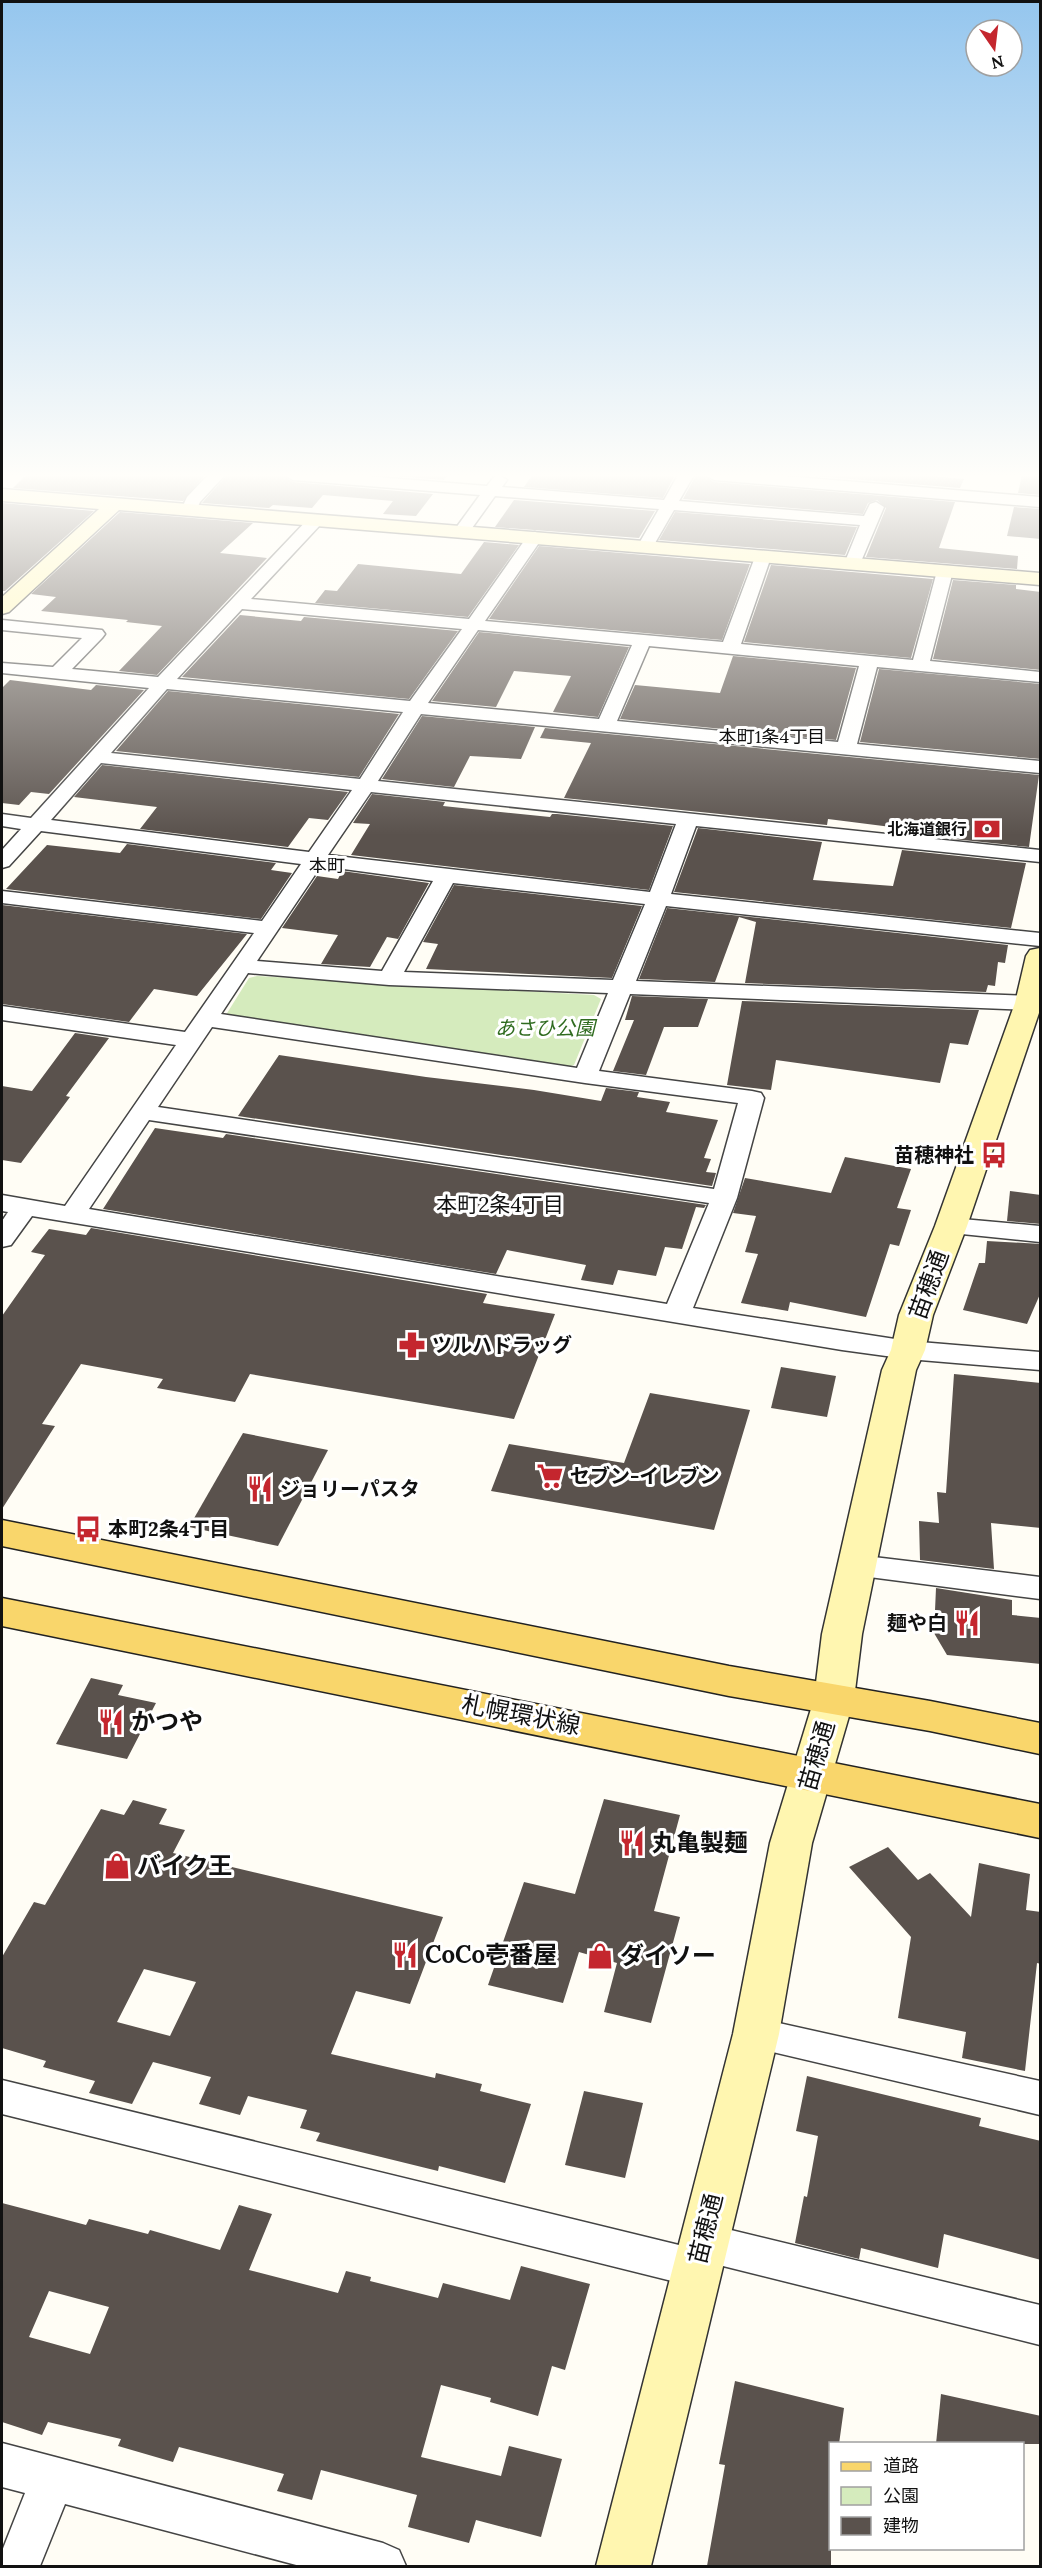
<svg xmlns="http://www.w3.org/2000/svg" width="1042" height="2568" font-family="Lora,'Noto Sans JP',serif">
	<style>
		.green { fill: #d5ebbd }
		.building { fill: #5a524d; fill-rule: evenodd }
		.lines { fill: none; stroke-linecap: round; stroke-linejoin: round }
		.street-casing { stroke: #444; stroke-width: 3 }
		.secondary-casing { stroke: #333; stroke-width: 3 }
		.primary-casing { stroke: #222; stroke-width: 3 }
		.street { fill: #fff; fill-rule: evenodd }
		.secondary { fill: #fff6b0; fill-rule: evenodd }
		.primary { fill: #f9d66b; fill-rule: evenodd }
		.labels { text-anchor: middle; stroke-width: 6; stroke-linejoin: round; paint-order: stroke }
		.far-poi-label { font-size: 16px; font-weight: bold; fill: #111; stroke: #fff; text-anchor: end }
		.far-neighbourhood-label { font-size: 18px; fill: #111; stroke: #fff }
		.far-quarter-label { font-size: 18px; fill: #111; stroke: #fff }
		.park-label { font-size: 20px; font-style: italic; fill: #2f6b1f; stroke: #fff }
		.poi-label { font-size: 20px; font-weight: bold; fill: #111; stroke: #fff; text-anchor: start }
		.neighbourhood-label { font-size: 21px; fill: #111; stroke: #fff }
		.near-street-label { font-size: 24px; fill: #111; stroke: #fff }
		.near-poi-label { font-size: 24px; font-weight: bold; fill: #111; stroke: #fff; text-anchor: start }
	</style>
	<rect width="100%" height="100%" fill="#fffdf5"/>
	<polygon class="green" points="257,976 594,995 601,999 574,1065 564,1068 224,1018 249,978"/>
	<g class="building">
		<polygon points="26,475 205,475 183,501 13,488"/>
		<polygon points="227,475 283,475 293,482 433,494 416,516 383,514 393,501 323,495 312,508 273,505 269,508 202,503"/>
		<polygon points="381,475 448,475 444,480"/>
		<polygon points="532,475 675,475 663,498 524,487"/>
		<polygon points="696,475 704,475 714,482 955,502 939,548 1018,556 1017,569 866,557 886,508 877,500 868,503 863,514 683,499"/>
		<polygon points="800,475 924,475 964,479 960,488"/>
		<polygon points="1022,475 1041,475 1041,495 1018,493"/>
		<polygon points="514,500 655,511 639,538 495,527"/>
		<polygon points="2,503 94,511 5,591 2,591"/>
		<polygon points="1014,507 1041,509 1041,539 1007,536"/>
		<polygon points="120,512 253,523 220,553 267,558 157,675 119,671 162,626 126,622 128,620 41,611 56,597 31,594"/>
		<polygon points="675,512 857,527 845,555 659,540"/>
		<polygon points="484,542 519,545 468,617 315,603 325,590 337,591 358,564 461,574"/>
		<polygon points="539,546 750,564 722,640 489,619"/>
		<polygon points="771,565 933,579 911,658 744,642"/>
		<polygon points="953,580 1016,585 1016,589 1041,592 1041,670 933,659"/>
		<polygon points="240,615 301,621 304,617 458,631 409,699 182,677"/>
		<polygon points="479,632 629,647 598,717 553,712 571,676 514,671 496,707 432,701"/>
		<polygon points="733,656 856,668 836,740 620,719 635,685 720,693"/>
		<polygon points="879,669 1041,684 1041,759 860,742"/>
		<polygon points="10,680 91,690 96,685 144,690 49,794 31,792 19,805 2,803 2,688"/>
		<polygon points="168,691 399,714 359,777 116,751"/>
		<polygon points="422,716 535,727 521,759 470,756 454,787 382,779"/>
		<polygon points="545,728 1039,775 1029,847 906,834 907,829 828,819 827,825 564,798 591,743 540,738"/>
		<polygon points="102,765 348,792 328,820 309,818 288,847 140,829 157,807 74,797"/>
		<polygon points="372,794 445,802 443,806 550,817 552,814 557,814 673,826 649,890 351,855 370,824 353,823"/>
		<polygon points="698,828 822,842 813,880 893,886 902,850 1026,863 1011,928 674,892"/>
		<polygon points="127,844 276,863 271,870 292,873 261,919 6,889 47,845 120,853"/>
		<polygon points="342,871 429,883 398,939 387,937 370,967 321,964 338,935 282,928 317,876 338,879"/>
		<polygon points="454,885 642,906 612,978 426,969 438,944 423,942"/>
		<polygon points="2,905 247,934 197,996 154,989 129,1022 2,1004"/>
		<polygon points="667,908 1008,945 1005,963 998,962 995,986 988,985 986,992 745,983 756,922 739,917 715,982 639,979"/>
		<polygon points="632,996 708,999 698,1027 664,1027 646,1075 613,1071 634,1020 625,1020"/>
		<polygon points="742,1001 979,1010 968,1045 950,1043 940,1083 776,1060 771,1090 727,1085"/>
		<polygon points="75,1033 109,1038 66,1096 70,1097 21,1163 2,1160 2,1086 32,1091"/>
		<polygon points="279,1055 426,1077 534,1090 601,1101 606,1088 639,1092 637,1097 670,1102 666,1112 718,1120 704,1158 711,1159 706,1172 716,1173 712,1186 238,1116"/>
		<polygon points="155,1128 223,1138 226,1134 706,1205 704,1208 696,1207 682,1249 665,1247 656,1276 618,1270 613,1285 581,1280 586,1265 507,1250 496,1274 103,1209"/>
		<polygon points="845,1157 911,1169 897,1208 911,1210 899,1246 890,1244 866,1317 790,1302 788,1311 741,1303 758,1254 745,1252 756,1216 733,1213 745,1178 831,1193"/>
		<polygon points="1010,1191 1041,1195 1041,1224 1007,1221"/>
		<polygon points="91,1228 487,1294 483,1303 555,1314 514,1419 250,1374 235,1402 157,1388 163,1379 81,1364 42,1424 55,1426 2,1509 2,1316 45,1255 31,1252 49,1229 86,1235"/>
		<polygon points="987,1241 1041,1244 1041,1292 1027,1324 963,1310 979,1263 985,1263"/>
		<polygon points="781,1367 836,1376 827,1417 771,1408"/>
		<polygon points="954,1374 1041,1383 1041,1528 991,1523 994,1569 920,1560 919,1521 939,1523 937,1492 946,1493"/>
		<polygon points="650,1393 750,1410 714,1530 491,1491 509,1444 624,1463"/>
		<polygon points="243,1433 328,1450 278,1546 189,1527"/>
		<polygon points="936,1588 1012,1600 1012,1615 1041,1618 1041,1664 947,1655 934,1633"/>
		<polygon points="91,1678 123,1685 118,1695 156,1703 127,1759 56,1744"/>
		<polygon points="604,1799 680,1815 654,1911 680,1917 651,2023 604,2012 617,1963 579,1952 563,2003 488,1985 524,1882 575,1894"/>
		<path d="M133 1800 167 1809 159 1824 185 1830 173 1853 443 1917 410 2004 356 1991 331 2054 435 2078 436 2073 482 2084 480 2091 531 2104 505 2183 439 2166 438 2171 316 2141 320 2133 300 2128 307 2110 248 2096 240 2115 199 2104 211 2077 153 2062 132 2104 89 2093 95 2081 43 2067 46 2061 2 2048V1957L34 1902 45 1905 101 1809 124 1815ZM144 1969 196 1982 170 2036 117 2022Z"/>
		<polygon points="888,1847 918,1880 930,1873 971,1917 979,1863 1030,1874 1026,1910 1041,1912 1041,1964 1037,1963 1025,2071 962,2058 966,2032 898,2018 911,1937 849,1867"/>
		<polygon points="807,2076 981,2118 979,2126 1041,2141 1041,2260 944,2234 938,2268 861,2248 859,2259 795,2243 804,2196 807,2197 818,2136 796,2131"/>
		<polygon points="584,2091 643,2103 625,2178 565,2165"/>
		<path d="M2 2203 86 2225 89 2219 148 2234 150 2230 220 2250 239 2205 272 2214 249 2270 338 2293 346 2271 371 2277 370 2281 438 2298 443 2283 510 2300 521 2266 590 2284 565 2370 552 2366 538 2416 490 2402 491 2398 441 2385 421 2457 501 2476 509 2446 562 2459 541 2537 476 2520 469 2543 408 2527 417 2495 321 2470 312 2500 277 2491 284 2474 179 2447 173 2462 118 2446 121 2439 48 2422 42 2435 2 2422ZM49 2291 109 2307 90 2354 29 2337Z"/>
		<polygon points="735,2381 844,2408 839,2444 831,2444 831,2566 707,2566 725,2465 719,2464"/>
		<polygon points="941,2394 1041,2416 1041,2444 936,2444"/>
	</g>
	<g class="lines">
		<g class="street-casing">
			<g id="street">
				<polygon points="208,475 225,475 200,502 195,513 183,513 181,510 187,497"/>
				<polygon points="285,475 352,475 487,486 494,477 499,475 507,480 502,487 664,500 678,475 694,475 679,501 864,516 870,504 876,502 884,507 860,564 852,569 844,564 860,525 674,510 651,550 645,552 637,547 659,509 495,496 467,535 461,537 453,532 480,495 293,480"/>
				<polygon points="706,475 771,475 1040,497 1040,507 714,480"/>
				<path d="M316 515 324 520 322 523 251 599 469 619 529 534 535 532 543 537 485 621 723 642 755 557 763 552 771 557 741 644 913 660 937 571 945 566 953 571 930 661 1040 672V682L877 667 857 744 1040 761V773L421 714 378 781 1040 850V862L696 826 671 894 1040 933V946L666 906 636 981 1029 996 1037 998 1040 1003 1037 1008 1029 1010 630 994 599 1071 752 1091 761 1093 764 1098 737 1198 693 1308 908 1341 1040 1352V1370L908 1359 842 1350 32 1216 11 1245 2 1247V1221L8 1212 2 1211V1195L65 1206 176 1045 2 1020V1006L185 1032 254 933 2 903V891L262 921 301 864 41 831 9 866 2 868V850L21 829 2 826V814L31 818 149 688 2 673V663L53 667 82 638 2 630V620L102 630 105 634 102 638 72 669 158 677 310 517ZM242 609 462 629 410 701 177 679ZM478 630 632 645 599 719 428 703ZM649 646 859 666 838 742 617 721ZM167 689 403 712 360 779 111 753ZM101 763 352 790 309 852 51 820ZM371 792 676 824 650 892 328 855ZM321 866 433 881 382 971 257 961ZM453 883 645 904 613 980 404 972ZM248 973 389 985 608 993 577 1068 221 1014ZM212 1027 585 1083 738 1103 714 1189 158 1107ZM149 1120 709 1203 667 1304 89 1209Z"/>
				<polygon points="951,1218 1040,1226 1040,1242 942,1232 938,1226 942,1220"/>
				<polygon points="857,1555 1040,1577 1040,1599 846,1574 841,1566 846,1558"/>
				<polygon points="756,2018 1040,2081 1040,2115 743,2045 737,2034 743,2023"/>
				<polygon points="2,2080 683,2246 682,2242 688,2229 702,2223 1040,2305 1040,2345 715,2264 717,2268 711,2282 696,2287 2,2114"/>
				<polygon points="2,2443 383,2543 399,2550 406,2566 300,2566 65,2504 40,2566 2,2566 2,2551 25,2493 2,2487"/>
			</g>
		</g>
		<g class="secondary-casing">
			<g id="secondary">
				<polygon points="2,489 1040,573 1040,585 119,510 9,612 2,614 2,597 99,509 2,501"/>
				<polygon points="1040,948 1040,1010 967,1226 933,1315 925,1350 916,1370 862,1634 854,1699 812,1843 779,2034 651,2566 596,2566 733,2034 770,1843 814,1699 822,1634 882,1370 891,1350 899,1315 935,1226 1015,1003 1026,956 1030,950"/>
			</g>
		</g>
		<g class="primary-casing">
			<g id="primary">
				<polygon points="2,1520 729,1666 930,1701 1040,1723 1040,1754 930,1731 729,1696 2,1546"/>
				<polygon points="2,1598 1040,1804 1040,1838 2,1626"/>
			</g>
		</g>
		<use href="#street" class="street"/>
		<use href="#secondary" class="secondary"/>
		<use href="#primary" class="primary"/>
	</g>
	<linearGradient id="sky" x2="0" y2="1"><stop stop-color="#95c6ee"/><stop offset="0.57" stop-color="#fffefa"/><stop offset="1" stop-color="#fffefa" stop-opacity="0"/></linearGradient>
	<rect width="1042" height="835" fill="url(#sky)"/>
	<defs>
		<g id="bank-bare" transform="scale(2.07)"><path d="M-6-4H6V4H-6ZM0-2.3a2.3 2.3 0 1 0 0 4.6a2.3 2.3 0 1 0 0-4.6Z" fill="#c4262e" stroke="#fff" stroke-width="2.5" paint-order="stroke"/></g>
		<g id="bus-bare" transform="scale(2.07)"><path d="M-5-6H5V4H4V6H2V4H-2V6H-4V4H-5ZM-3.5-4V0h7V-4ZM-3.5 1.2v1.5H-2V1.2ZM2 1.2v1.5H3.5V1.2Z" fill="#c4262e" stroke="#fff" stroke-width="2.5" paint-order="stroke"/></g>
		<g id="pharmacy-bare" transform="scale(2.07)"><path d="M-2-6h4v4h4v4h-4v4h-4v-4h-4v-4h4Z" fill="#c4262e" stroke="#fff" stroke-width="2.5" paint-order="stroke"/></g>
		<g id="supermarket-bare" transform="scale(2.07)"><path d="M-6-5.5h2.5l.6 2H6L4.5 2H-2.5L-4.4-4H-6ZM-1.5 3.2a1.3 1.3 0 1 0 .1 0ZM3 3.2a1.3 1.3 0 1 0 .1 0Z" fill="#c4262e" stroke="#fff" stroke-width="2.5" paint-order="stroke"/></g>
		<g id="restaurant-bare" transform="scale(2.07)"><path d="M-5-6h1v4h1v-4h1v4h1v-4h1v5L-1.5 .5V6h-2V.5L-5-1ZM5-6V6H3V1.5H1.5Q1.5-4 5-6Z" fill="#c4262e" stroke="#fff" stroke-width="2.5" paint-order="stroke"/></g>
		<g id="shop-bare" transform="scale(2.07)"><path d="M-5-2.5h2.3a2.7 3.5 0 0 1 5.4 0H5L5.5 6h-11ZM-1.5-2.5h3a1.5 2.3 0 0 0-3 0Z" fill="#c4262e" stroke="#fff" stroke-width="2.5" paint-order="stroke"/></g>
	</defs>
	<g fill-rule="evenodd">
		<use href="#bank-bare" x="987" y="829"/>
		<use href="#bus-bare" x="994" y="1155"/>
		<use href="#pharmacy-bare" x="412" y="1345"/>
		<use href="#supermarket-bare" x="550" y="1476"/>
		<use href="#restaurant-bare" x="260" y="1489"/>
		<use href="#bus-bare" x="88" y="1529"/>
		<use href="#restaurant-bare" x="967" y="1623"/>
		<use href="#restaurant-bare" x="111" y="1722"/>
		<use href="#restaurant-bare" x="632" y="1843"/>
		<use href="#shop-bare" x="117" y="1866"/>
		<use href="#restaurant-bare" x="405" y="1955"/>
		<use href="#shop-bare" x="600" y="1956"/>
	</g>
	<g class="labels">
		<g class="far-poi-label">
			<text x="967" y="835">北海道銀行</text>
		</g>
		<g class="far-neighbourhood-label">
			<text x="772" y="743">本町1条4丁目</text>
		</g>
		<g class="far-quarter-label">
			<text x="327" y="872">本町</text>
		</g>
		<g class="park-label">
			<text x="545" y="1035">あさひ公園</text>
		</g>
		<g class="poi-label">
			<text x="974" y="1162" text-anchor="end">苗穂神社</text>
			<text x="432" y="1352">ツルハドラッグ</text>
			<text x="570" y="1483">セブン-イレブン</text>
			<text x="280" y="1496">ジョリーパスタ</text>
			<text x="108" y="1536">本町2条4丁目</text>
			<text x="947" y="1630" text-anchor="end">麺や白</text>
		</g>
		<g class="neighbourhood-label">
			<text x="500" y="1212">本町2条4丁目</text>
		</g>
		<g class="near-street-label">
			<text transform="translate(929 1285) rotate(-70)" y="8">苗穂通</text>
			<text transform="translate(521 1715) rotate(11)" y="8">札幌環状線</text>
			<text transform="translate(817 1756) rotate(-74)" y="8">苗穂通</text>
			<text transform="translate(706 2229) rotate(-76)" y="8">苗穂通</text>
		</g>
		<g class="near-poi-label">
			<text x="131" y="1730">かつや</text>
			<text x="652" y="1851">丸亀製麺</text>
			<text x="137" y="1874">バイク王</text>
			<text x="425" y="1963">CoCo壱番屋</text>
			<text x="620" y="1964">ダイソー</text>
		</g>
	</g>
	<rect width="1042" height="2568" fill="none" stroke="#111111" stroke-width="6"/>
	<rect x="829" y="2442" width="195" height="108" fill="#ffffff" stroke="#a0a0a0" stroke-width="1.5"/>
	<rect x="841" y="2462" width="30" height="9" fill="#f9d66b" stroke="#a0a0a0" stroke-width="1.5"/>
	<text x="883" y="2472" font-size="18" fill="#111111">道路</text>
	<rect x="841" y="2487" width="30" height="18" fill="#d5ebbd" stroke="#a0a0a0" stroke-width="1.5"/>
	<text x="883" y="2502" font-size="18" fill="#111111">公園</text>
	<rect x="841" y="2517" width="30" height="18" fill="#5a524d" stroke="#a0a0a0" stroke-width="1.5"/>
	<text x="883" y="2532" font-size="18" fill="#111111">建物</text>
	<g transform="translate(994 48) rotate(166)"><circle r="28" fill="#ffffff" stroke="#a0a0a0" stroke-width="1.5"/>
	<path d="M0-4.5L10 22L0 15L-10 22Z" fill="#c4262e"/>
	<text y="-9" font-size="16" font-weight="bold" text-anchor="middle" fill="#111111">N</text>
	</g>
</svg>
